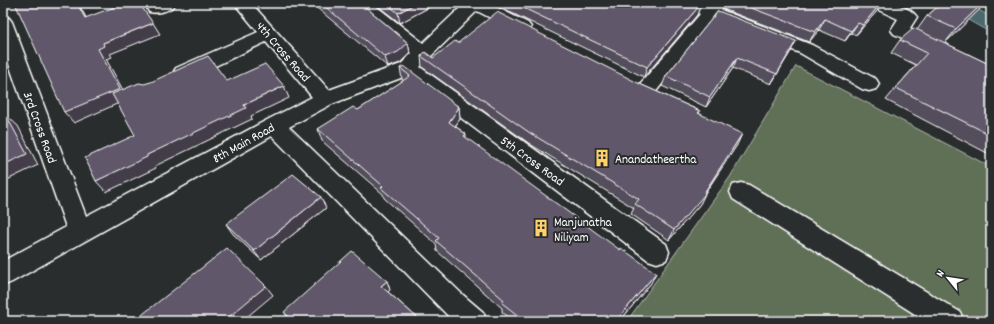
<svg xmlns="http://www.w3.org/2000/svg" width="994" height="324" font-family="Dekko,sans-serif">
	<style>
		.green { fill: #606f57; stroke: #b0b7ab }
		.water { fill: #4b696d; stroke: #93a5a7 }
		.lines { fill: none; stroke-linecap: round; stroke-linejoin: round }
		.minor-casing { stroke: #fff; stroke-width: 3 }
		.minor { fill: #2a2d2e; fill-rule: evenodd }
		.wall { fill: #534d5b; stroke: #fff }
		.shaded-wall { fill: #433e4a; stroke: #fff }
		.building { fill: #60596a; stroke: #fff }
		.labels { text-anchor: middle; stroke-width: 4; stroke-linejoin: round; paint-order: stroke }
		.street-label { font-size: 13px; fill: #fff; stroke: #2a2d2e }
		.poi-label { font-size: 13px; fill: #fff; stroke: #2a2d2e; text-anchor: start }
	</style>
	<rect width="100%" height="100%" fill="#2a2d2e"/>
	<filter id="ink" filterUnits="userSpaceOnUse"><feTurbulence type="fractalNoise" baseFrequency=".025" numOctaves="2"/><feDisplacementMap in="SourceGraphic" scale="8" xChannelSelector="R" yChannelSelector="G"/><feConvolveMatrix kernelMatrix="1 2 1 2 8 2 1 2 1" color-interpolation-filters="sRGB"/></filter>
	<g filter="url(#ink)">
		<polygon class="green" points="796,66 991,167 991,321 627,321 730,177"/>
		<polygon class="water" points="938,3 967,3 991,17 991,33"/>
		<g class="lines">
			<g class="minor-casing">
				<g id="minor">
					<path d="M153 3H176C171 11 158 14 149 12L147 8 149 4Z"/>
					<polygon points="234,3 251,3 329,90 401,64 412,53 354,3 372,3 423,43 465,3 488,3 528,23 531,27 528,31 522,32 516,31 477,11 420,67 666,244 669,252 666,260 657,263 648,260 406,76 332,104 289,127 463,295 483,312 487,321 453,321 272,136 12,282 3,286 3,261 66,227 3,47 3,17 9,18 12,22 86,216 267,120 312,97 266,42 190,78 183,79 176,78 173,73 176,68 258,32"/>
					<polygon points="679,3 702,3 707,5 709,3 726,3 721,10 812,45 876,79 879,84 876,89 869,91 862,89 800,53 714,19 654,94 647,96 640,94 637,89 640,84 700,14 681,7"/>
					<path d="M870 3C884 3 907 3 917 17L910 28 940 43 943 47 940 51 934 53 894 34 891 30 898 19 872 7Z"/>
					<polygon points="741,183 749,185 960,312 964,321 926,321 733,199 730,192 733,185"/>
				</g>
			</g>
			<use href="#minor" class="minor"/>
		</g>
		<g class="wall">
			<polygon points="311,3 361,3 408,43 410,53 400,63 388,67"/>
			<polygon points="374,3 437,3 400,23"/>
			<polygon points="491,3 697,3 701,4 697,15 644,77"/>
			<polygon points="726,3 882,3 877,11 856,35 851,33 845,41 819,30 809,42 723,9"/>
			<polygon points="942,3 986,3 945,43 991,65 991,155 886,100 896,88 916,65 891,53 900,40 917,30 927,16"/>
			<polygon points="718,11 791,51 771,84 733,68 706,107 662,86 666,76"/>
			<polygon points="458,43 642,85 700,111 699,113 737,145 705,193 700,204 669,240 631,214 634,208 530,144 422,67 421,56 433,58"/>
			<polygon points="400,68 459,107 460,119 455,126 466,134 466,138 651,283 620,321 514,321 502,312 502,308 437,251 436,244 384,198 383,194 322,141 318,129 358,110 403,81 402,79"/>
			<polygon points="326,208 261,260 233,234 226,224"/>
			<polygon points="387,281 390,290 388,292 421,321 291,321 284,312"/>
		</g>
		<g class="shaded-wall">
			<polygon points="77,3 78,3 92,28 85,18"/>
			<polygon points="416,3 437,3 400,23 398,13"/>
			<polygon points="881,3 882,3 877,11 856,35 863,25"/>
			<polygon points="983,3 986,3 945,43 956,29"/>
			<polygon points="701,4 697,15 644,77 647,67"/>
			<polygon points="825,19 819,30 809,42 815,32"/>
			<polygon points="153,23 160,34 110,54 112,57 106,59 128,99 74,123 64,112 98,49 103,43"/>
			<polygon points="858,23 851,33 845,41 851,31"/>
			<polygon points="796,41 791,51 771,84 777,74"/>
			<polygon points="408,43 410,53 400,63 388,67 385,57"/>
			<polygon points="737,58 733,68 706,107 710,97"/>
			<polygon points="284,86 289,98 251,116 252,119 155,166 156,168 106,192 96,181 244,105"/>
			<polygon points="459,107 460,119 450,133 449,122"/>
			<polygon points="6,115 18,126 38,165 3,182 3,165"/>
			<polygon points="742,134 737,145 703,196 705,194 700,204 669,240 674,230 704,193"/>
			<polygon points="321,197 326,208 261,260 254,251"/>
			<polygon points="656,273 651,283 620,321 616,321"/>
			<polygon points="387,281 390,290 384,296 381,286"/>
			<polygon points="266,286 273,295 242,321 218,321"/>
		</g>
		<g class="building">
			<polygon points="15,3 77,3 85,18 125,3 139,3 153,23 103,43 104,46 98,49 120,89 64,112"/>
			<polygon points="321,3 361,3 408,43 398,52 385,57"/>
			<polygon points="386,3 416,3 398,13"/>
			<polygon points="513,3 697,3 701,4 647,67"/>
			<polygon points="738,3 881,3 863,25 858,23 851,31 825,19 815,32"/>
			<polygon points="942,3 983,3 956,29 927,16"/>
			<polygon points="718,11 796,41 777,74 737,58 710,97 666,76"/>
			<polygon points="497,12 642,85 700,111 698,113 742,134 704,193 705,194 674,230 635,204 639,199 530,133 421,56 425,52 433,58 455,41 458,43"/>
			<polygon points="914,28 991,65 991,135 896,88 927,53 900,40"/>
			<polygon points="208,56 227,81 265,64 284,86 244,105 246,108 147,155 147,157 96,181 85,158 135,135 112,94 139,83 144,84 151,82"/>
			<polygon points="404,66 459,107 449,122 466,134 464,136 620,250 621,248 656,273 616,321 525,321 502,303 504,300 436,241 439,238 381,188 383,186 318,129 353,107 358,110 410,76 400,68"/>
			<polygon points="6,115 27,154 3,165 3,116"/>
			<polygon points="293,174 321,197 254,251 226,224"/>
			<polygon points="227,248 266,286 224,321 222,318 218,321 134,321"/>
			<polygon points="352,251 387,281 381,286 421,321 293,321 284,312"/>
		</g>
	</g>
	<defs>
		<g id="building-bare" transform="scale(1.38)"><path d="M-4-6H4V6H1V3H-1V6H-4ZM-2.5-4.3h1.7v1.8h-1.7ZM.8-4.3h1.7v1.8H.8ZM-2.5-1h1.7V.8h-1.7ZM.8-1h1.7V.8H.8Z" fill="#ffd166" stroke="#2a2d2e" stroke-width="2.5" paint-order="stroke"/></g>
	</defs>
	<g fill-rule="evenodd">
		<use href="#building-bare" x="602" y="158"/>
		<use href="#building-bare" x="541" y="228"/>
	</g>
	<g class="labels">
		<g class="street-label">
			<text transform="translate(284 51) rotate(49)" y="5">4th Cross Road</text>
			<text transform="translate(41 127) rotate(70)" y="5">3rd Cross Road</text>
			<text transform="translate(243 142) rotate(-29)" y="5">8th Main Road</text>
			<text transform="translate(533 160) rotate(36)" y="5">5th Cross Road</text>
		</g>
		<g class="poi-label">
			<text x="615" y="163">Anandatheertha</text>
			<text x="554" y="226">Manjunatha<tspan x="554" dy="15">Niliyam</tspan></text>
		</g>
	</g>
	<rect width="994" height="324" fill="none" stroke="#2a2d2e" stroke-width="16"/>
	<rect x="8" y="8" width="978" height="308" fill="none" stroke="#fff" stroke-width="1.5" filter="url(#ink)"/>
	<g transform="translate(948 278) rotate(300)" stroke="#2a2d2e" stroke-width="3" paint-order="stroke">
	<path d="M0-3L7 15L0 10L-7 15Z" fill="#ffffff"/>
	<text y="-6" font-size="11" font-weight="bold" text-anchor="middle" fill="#ffffff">N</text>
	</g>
</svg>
